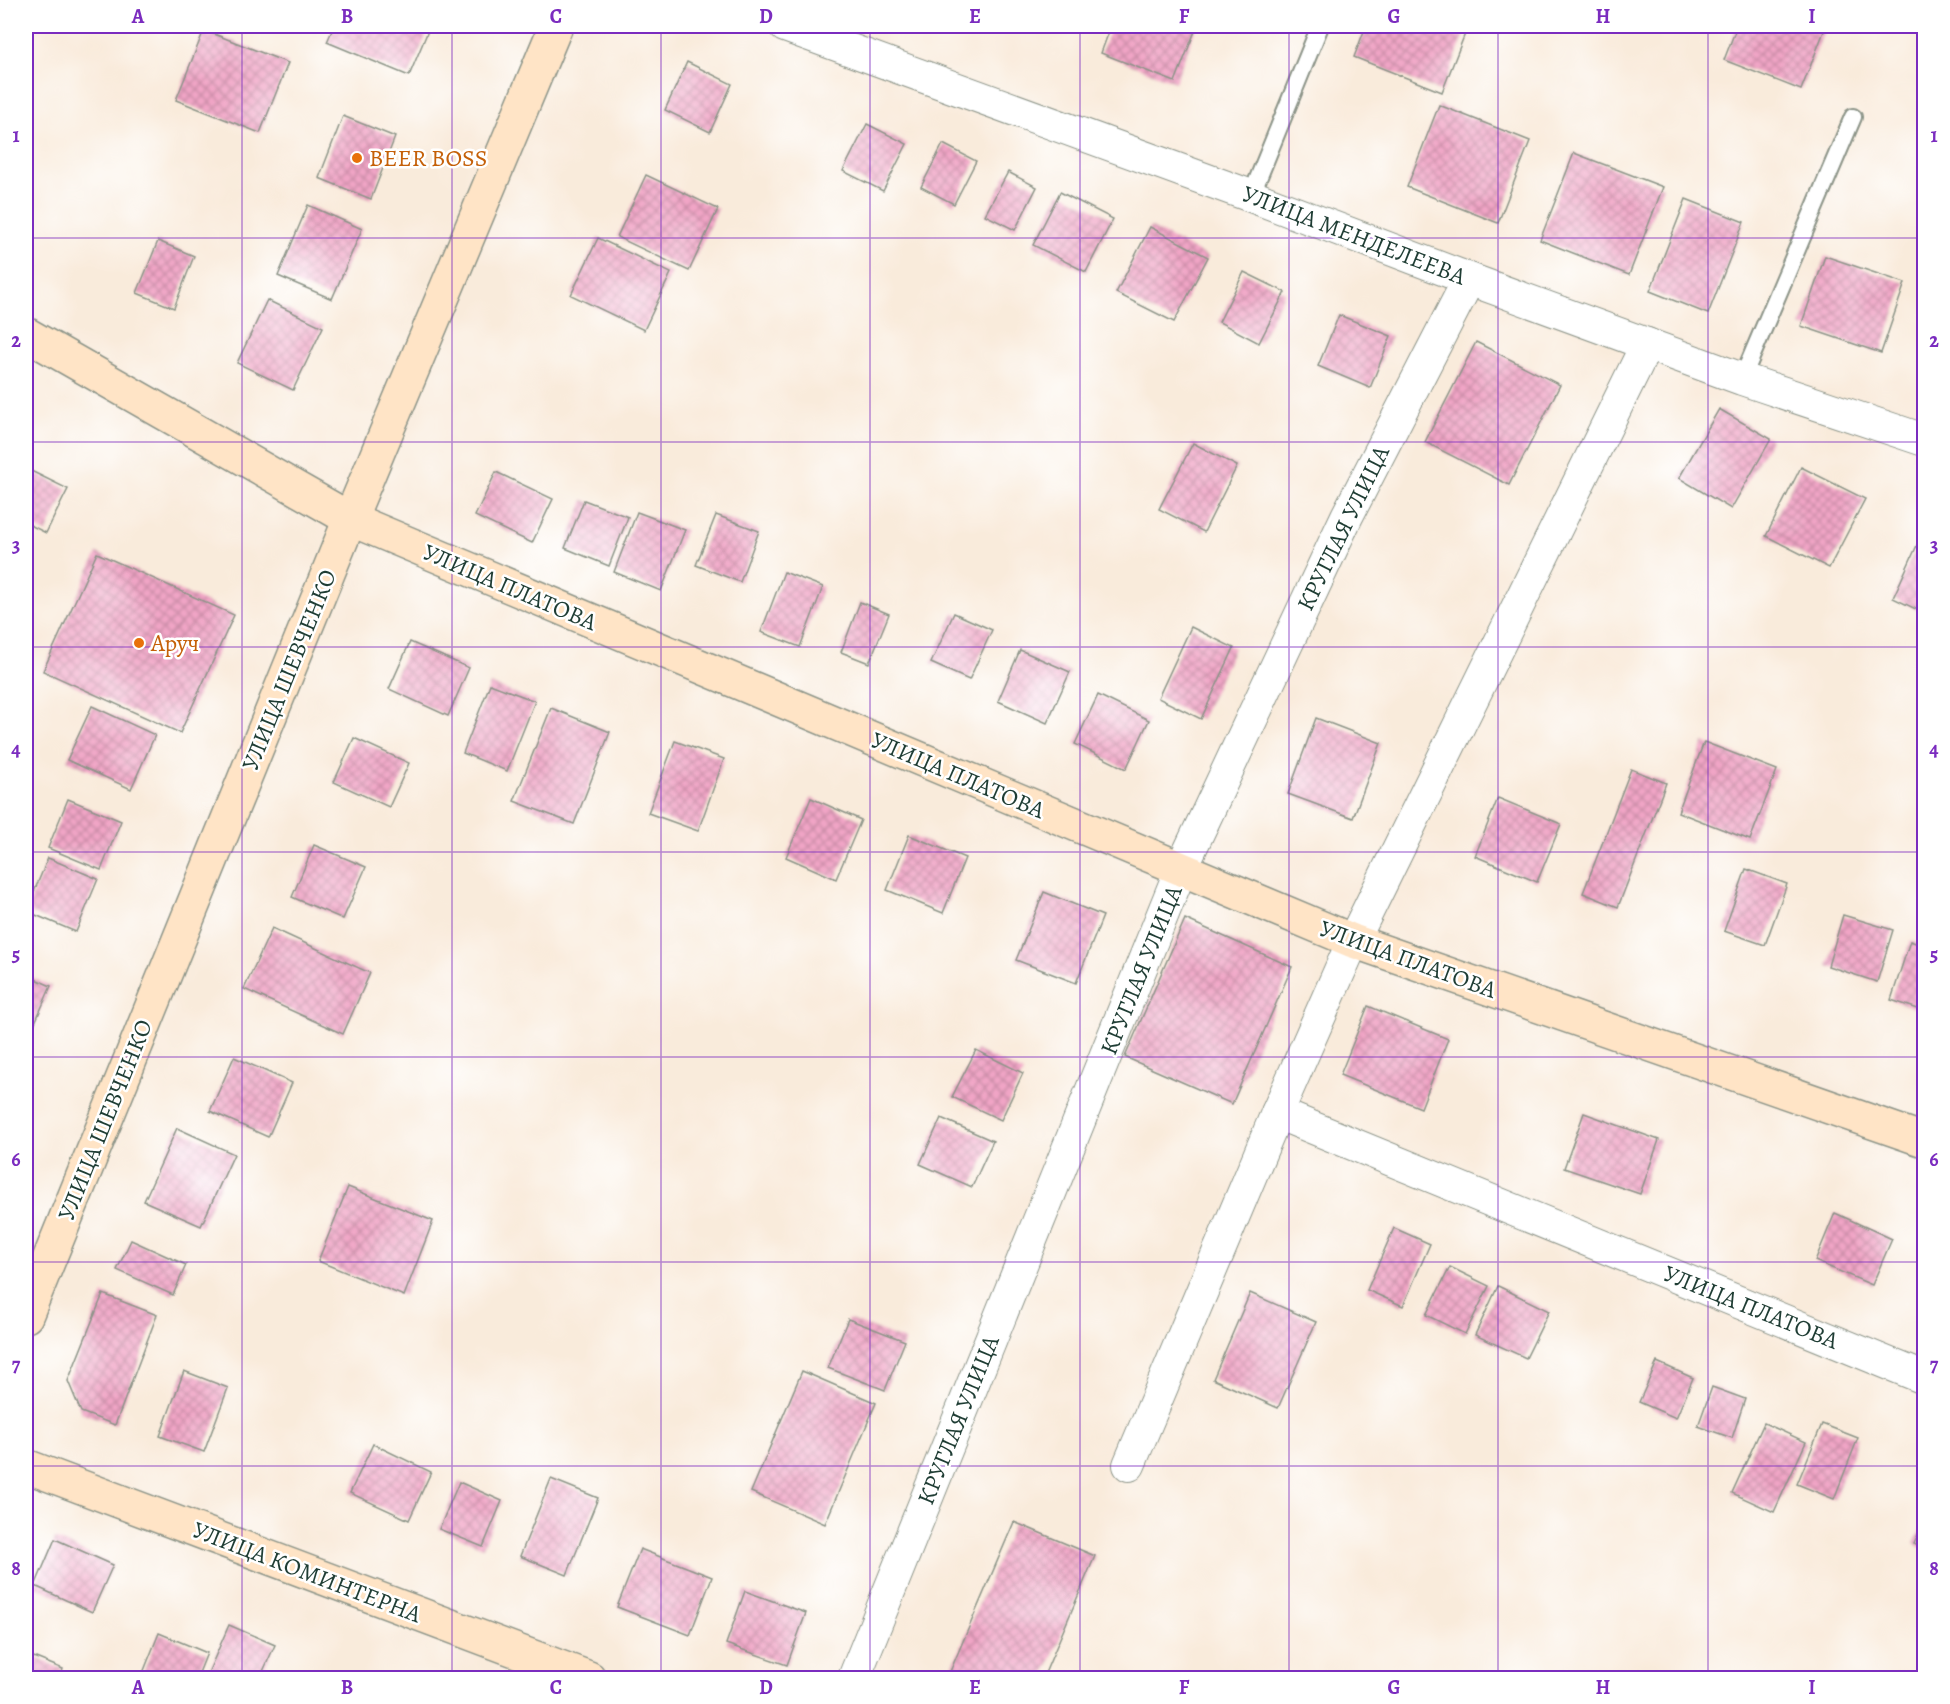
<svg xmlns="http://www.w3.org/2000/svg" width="1950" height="1704" font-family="Alegreya,serif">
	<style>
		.building { fill: url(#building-cross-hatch) }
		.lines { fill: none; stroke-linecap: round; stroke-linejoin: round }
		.lane-casing { stroke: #8c9488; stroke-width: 20 }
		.street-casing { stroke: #8c9488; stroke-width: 34 }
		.secondary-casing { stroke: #8c9488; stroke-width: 36 }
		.lane { stroke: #fff; stroke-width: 16 }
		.street { stroke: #fff; stroke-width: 32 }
		.secondary { stroke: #ffe4c6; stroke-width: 33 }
		.grid { fill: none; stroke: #7b2cbf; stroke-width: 1.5; stroke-opacity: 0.55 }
		.food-dot { fill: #e8710a; stroke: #fff; stroke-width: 2 }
		.labels { text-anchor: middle; stroke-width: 5; stroke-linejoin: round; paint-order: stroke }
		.food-label { font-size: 24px; fill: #c56008; stroke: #fff; text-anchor: start }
		.street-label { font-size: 24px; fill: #1f3d34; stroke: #fff }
		.neatline { fill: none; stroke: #7b2cbf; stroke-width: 2 }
		.grid-label { font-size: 20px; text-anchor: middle; font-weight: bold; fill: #7b2cbf }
	</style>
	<defs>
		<pattern id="building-cross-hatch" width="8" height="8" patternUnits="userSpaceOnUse" patternTransform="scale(1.5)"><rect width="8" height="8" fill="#f1a5c6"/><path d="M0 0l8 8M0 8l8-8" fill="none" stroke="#c388a2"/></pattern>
	</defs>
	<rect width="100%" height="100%" fill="#fff"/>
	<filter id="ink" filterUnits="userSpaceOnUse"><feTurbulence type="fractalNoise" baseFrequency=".0167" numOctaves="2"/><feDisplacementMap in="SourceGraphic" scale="12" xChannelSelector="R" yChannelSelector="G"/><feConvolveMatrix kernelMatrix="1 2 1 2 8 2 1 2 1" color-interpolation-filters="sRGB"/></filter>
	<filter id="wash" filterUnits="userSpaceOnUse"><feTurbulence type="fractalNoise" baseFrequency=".008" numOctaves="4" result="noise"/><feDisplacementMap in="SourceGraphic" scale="24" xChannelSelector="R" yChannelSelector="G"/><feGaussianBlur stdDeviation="1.35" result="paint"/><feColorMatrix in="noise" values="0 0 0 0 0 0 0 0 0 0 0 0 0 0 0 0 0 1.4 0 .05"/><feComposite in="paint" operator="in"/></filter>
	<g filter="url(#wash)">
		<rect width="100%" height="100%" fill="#f9ebdb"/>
		<g id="blocks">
			<g class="building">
				<polygon points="334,26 430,26 409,76 327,42"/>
				<polygon points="1111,26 1197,26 1175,82 1101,53"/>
				<polygon points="1366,26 1468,26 1442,92 1354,57"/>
				<polygon points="1737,26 1826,26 1801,90 1724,60"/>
				<polygon points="204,30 288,63 260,133 176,100"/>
				<polygon points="687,62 732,84 710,132 665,110"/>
				<polygon points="1439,105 1530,141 1498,223 1407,187"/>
				<polygon points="343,116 395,137 371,199 319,178"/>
				<polygon points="867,124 907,144 883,191 843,171"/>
				<polygon points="943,144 976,161 954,204 921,187"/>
				<polygon points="1574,153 1663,187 1629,275 1540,240"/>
				<polygon points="1008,172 1037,187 1015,230 985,215"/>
				<polygon points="646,175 718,209 689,271 617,237"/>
				<polygon points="1060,192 1113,219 1086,272 1033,245"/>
				<polygon points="1686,199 1744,222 1708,314 1650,291"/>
				<polygon points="308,205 362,229 332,299 278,276"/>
				<polygon points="1150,227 1208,257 1174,322 1116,293"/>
				<polygon points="598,238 671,273 644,330 571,295"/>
				<polygon points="158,241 194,256 174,308 137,293"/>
				<polygon points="1825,256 1905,283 1881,353 1801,326"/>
				<polygon points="1244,272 1285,292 1259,343 1219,322"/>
				<polygon points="267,300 323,327 293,390 237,363"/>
				<polygon points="1339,315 1391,336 1370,388 1318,366"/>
				<polygon points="1476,342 1560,385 1509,485 1425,442"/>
				<polygon points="1719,409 1771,439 1731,509 1679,478"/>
				<polygon points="1193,443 1237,466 1204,532 1159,509"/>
				<polygon points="1801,467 1865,499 1829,568 1766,536"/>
				<polygon points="27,469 68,489 46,533 26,523"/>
				<polygon points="496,472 553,499 532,543 475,516"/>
				<polygon points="584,500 628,517 609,566 565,548"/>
				<polygon points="637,512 685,530 661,591 614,572"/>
				<polygon points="716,515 759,531 740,582 696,565"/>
				<polygon points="1924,530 1924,613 1893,598"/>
				<polygon points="97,553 234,615 180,733 43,671"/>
				<polygon points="784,572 823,587 800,647 761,632"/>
				<polygon points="860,602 889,614 869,663 841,652"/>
				<polygon points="954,613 992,630 969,680 931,663"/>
				<polygon points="1191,627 1234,648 1201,719 1158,698"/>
				<polygon points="410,642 469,668 448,716 389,689"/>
				<polygon points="1020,650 1070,672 1047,723 998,701"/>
				<polygon points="490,684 535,701 507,771 463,753"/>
				<polygon points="1098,695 1149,720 1126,769 1075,744"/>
				<polygon points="92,706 155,735 131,789 67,760"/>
				<polygon points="551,708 610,732 574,824 514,801"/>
				<polygon points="1316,718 1381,743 1353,818 1288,794"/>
				<polygon points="354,738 409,763 389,807 334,782"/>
				<polygon points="675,741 724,759 698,831 648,813"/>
				<polygon points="1704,742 1777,770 1750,840 1678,812"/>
				<polygon points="1631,769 1666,783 1618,907 1583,893"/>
				<polygon points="811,798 861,820 836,879 786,857"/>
				<polygon points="1498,798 1561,824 1537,882 1475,856"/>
				<polygon points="68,799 121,821 101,870 48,848"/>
				<polygon points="909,835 965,858 943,913 887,890"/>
				<polygon points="314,845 366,867 343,919 292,897"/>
				<polygon points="48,858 98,879 76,932 26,911"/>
				<polygon points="1746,869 1787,884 1765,945 1724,931"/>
				<polygon points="1044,892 1103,916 1076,983 1016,960"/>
				<polygon points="1843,915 1893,930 1877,982 1828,966"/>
				<polygon points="1185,919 1292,967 1232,1104 1125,1057"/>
				<polygon points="272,928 370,973 343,1034 244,989"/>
				<polygon points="1910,941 1924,946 1924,1011 1891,1000"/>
				<polygon points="26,975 51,986 30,1034 26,1032"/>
				<polygon points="1368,1006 1448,1039 1421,1108 1340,1075"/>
				<polygon points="976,1050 1023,1073 1001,1120 952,1097"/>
				<polygon points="234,1057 292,1083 268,1137 210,1111"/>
				<polygon points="1584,1113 1659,1140 1640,1194 1564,1168"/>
				<polygon points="941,1118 993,1141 972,1187 920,1164"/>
				<polygon points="177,1128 234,1154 201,1226 144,1201"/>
				<polygon points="348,1187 433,1221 404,1296 318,1261"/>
				<polygon points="1835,1213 1892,1239 1872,1285 1815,1261"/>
				<polygon points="1394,1228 1430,1244 1403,1306 1367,1290"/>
				<polygon points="131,1240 186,1265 173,1295 117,1270"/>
				<polygon points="1450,1267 1489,1286 1465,1334 1426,1315"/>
				<polygon points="1498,1286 1549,1311 1526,1358 1475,1335"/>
				<polygon points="1250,1293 1316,1322 1278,1408 1213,1379"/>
				<polygon points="103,1294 157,1315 115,1425 81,1412 68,1381"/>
				<polygon points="848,1319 905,1341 885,1390 828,1368"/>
				<polygon points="1657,1362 1693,1378 1676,1418 1639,1402"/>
				<polygon points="184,1371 228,1388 204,1452 160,1436"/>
				<polygon points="802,1371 876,1403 825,1524 751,1492"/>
				<polygon points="1712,1387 1745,1399 1732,1438 1698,1426"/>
				<polygon points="1764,1423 1806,1442 1774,1512 1732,1493"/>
				<polygon points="1822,1424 1858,1438 1834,1499 1797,1484"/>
				<polygon points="373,1444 431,1472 409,1520 350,1493"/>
				<polygon points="551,1479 598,1498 567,1575 520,1556"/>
				<polygon points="459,1482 502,1501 483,1547 439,1529"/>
				<polygon points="1014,1522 1095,1556 1043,1678 959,1678 949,1674"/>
				<polygon points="1924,1522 1924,1549 1914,1544"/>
				<polygon points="55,1539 113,1565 92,1612 35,1586"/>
				<polygon points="640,1549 712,1577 690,1635 617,1607"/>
				<polygon points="745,1591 806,1613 787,1665 726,1644"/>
				<polygon points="229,1625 275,1645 260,1678 220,1678 208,1673"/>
				<polygon points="159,1633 207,1653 197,1678 141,1678"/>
				<polygon points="26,1654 63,1669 60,1678 26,1678"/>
				<polygon points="327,1672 343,1678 324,1678"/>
			</g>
		</g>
	</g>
	<g filter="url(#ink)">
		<use href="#blocks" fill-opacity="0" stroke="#8c9488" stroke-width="1.5"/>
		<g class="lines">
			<g class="lane-casing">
				<g id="lane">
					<polyline points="1251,196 1320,26"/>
					<polyline points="1742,379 1853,117"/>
				</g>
			</g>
			<g class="street-casing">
				<g id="street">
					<polyline points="785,26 1251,196 1469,279 1742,379 1924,440"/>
					<polyline points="1277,1113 1924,1378"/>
					<polyline points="1129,1465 1277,1113 1353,941 1647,344"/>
					<polyline points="854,1678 1181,869 1347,516 1469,279"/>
				</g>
			</g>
			<g class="secondary-casing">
				<g id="secondary">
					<polyline points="26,334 350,519 1353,941 1924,1140"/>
					<polyline points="26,1316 350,519 556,26"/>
					<polyline points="26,1466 589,1678"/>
				</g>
			</g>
			<use href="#lane" class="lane"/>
			<use href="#street" class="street"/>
			<use href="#secondary" class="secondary"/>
		</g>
	</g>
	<path class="grid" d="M242 26V1678M452 26V1678M661 26V1678M870 26V1678M1080 26V1678M1289 26V1678M1498 26V1678M1708 26V1678M26 238H1924M26 442H1924M26 647H1924M26 852H1924M26 1057H1924M26 1262H1924M26 1466H1924"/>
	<g class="food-dot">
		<circle cx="357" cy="158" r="6"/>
		<circle cx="139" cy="643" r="6"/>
	</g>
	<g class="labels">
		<g class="food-label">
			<text x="369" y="166">BEER BOSS</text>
			<text x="151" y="651">Аруч</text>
		</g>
		<g class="street-label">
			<text transform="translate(1354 235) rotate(21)" y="8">УЛИЦА МЕНДЕЛЕЕВА</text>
			<text transform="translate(1343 528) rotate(-64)" y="8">КРУГЛАЯ УЛИЦА</text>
			<text transform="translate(510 587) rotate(23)" y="8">УЛИЦА ПЛАТОВА</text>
			<text transform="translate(289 670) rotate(-68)" y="8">УЛИЦА ШЕВЧЕНКО</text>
			<text transform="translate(958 775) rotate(23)" y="8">УЛИЦА ПЛАТОВА</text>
			<text transform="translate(1408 959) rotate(20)" y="8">УЛИЦА ПЛАТОВА</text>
			<text transform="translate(1141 970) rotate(-68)" y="8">КРУГЛАЯ УЛИЦА</text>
			<text transform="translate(105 1120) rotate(-68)" y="8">УЛИЦА ШЕВЧЕНКО</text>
			<text transform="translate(1751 1307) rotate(22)" y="8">УЛИЦА ПЛАТОВА</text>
			<text transform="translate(958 1420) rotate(-68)" y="8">КРУГЛАЯ УЛИЦА</text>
			<text transform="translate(307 1572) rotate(21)" y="8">УЛИЦА КОМИНТЕРНА</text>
		</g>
	</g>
	<rect width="1950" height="1704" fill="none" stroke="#fff" stroke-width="66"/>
	<rect x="33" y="33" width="1884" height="1638" class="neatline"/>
	<g class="grid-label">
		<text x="138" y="23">A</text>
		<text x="347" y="23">B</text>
		<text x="556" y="23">C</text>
		<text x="766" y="23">D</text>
		<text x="975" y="23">E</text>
		<text x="1184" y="23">F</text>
		<text x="1394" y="23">G</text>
		<text x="1603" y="23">H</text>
		<text x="1812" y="23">I</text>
		<text x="16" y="142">1</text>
		<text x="1934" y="142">1</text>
		<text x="16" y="347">2</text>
		<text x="1934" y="347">2</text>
		<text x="16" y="552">3</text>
		<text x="1934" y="552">3</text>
		<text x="16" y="756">4</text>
		<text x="1934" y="756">4</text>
		<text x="16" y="961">5</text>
		<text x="1934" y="961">5</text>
		<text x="16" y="1166">6</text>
		<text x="1934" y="1166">6</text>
		<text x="16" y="1371">7</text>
		<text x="1934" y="1371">7</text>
		<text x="16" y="1575">8</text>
		<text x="1934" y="1575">8</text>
		<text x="138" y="1694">A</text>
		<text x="347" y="1694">B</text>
		<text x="556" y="1694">C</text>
		<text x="766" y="1694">D</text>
		<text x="975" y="1694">E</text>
		<text x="1184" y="1694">F</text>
		<text x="1394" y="1694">G</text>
		<text x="1603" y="1694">H</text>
		<text x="1812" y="1694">I</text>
	</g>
</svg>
